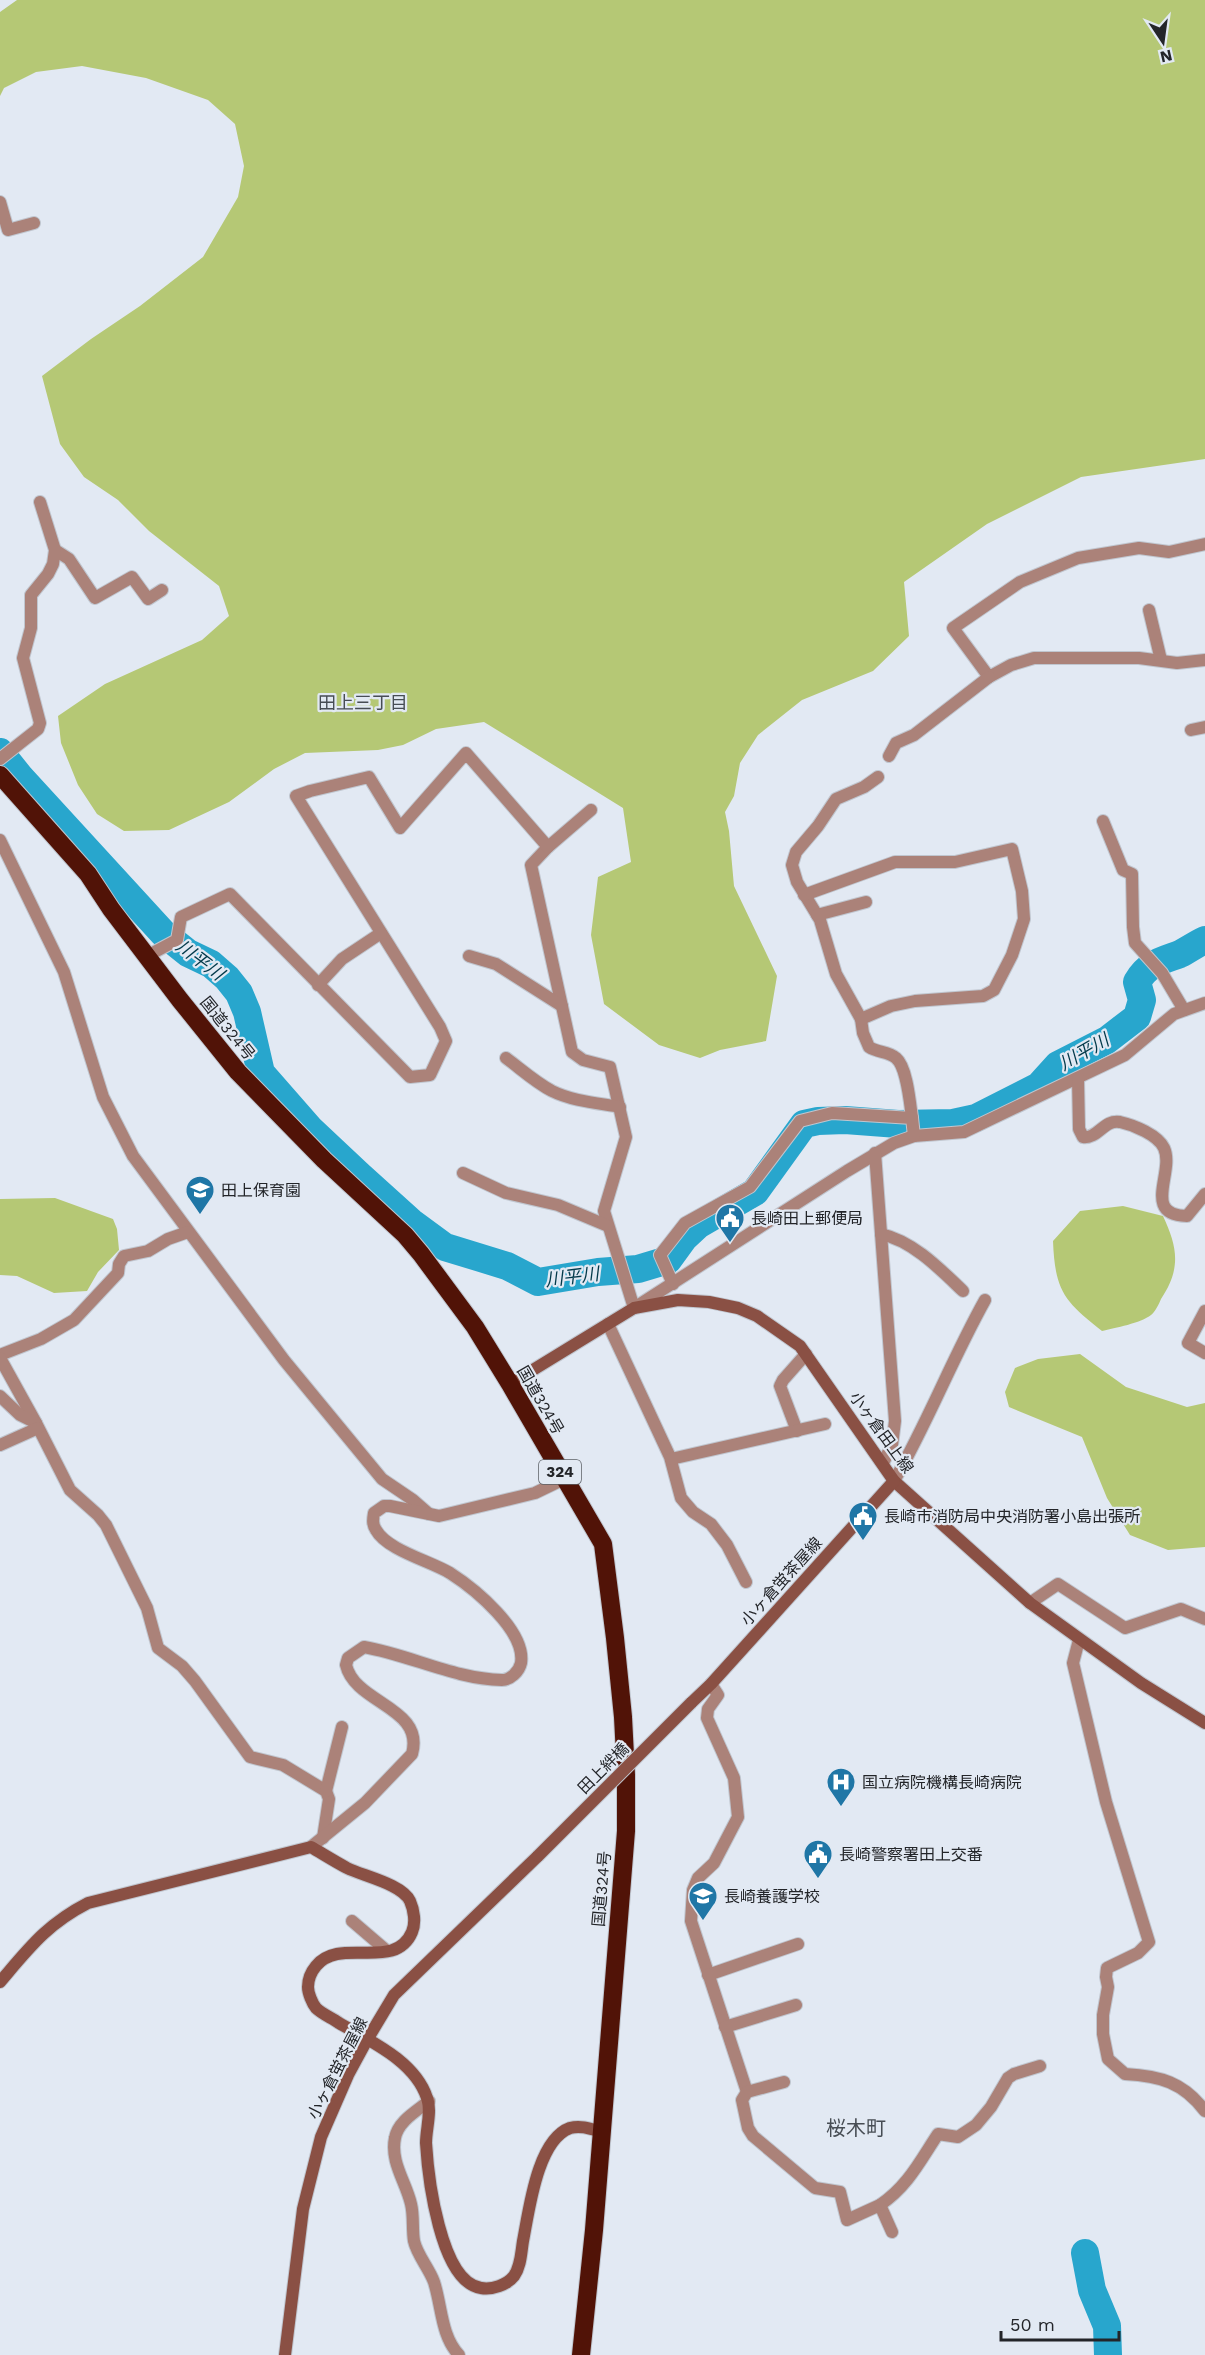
<svg xmlns="http://www.w3.org/2000/svg" width="1205" height="2355" font-family="'Work Sans','Noto Sans JP',sans-serif">
	<style>
		.green { fill: #b5c875 }
		.lines { fill: none; stroke-linecap: round; stroke-linejoin: round }
		.river { stroke: #28a6cd; stroke-width: 28 }
		.street-casing { stroke: #c0c6cf; stroke-width: 14 }
		.secondary-casing { stroke: #c0c6cf; stroke-width: 14 }
		.highway-casing { stroke: #c0c6cf; stroke-width: 20 }
		.street { stroke: #ab8279; stroke-width: 12 }
		.secondary { stroke: #8a5044; stroke-width: 12 }
		.highway { stroke: #511307; stroke-width: 18 }
		.secondary-bridge-casing { stroke: #c0c6cf; stroke-width: 14; stroke-linecap: butt }
		.secondary-bridge { stroke: #8a5044; stroke-width: 12 }
		.labels { text-anchor: middle; stroke-width: 4.5; stroke-linejoin: round; paint-order: stroke }
		.shield { fill: #e2e9f3; stroke: #5c6066; stroke-width: 1.5 }
		.shield-label { font-size: 15px; font-weight: bold; fill: #232529 }
		.street-label { font-size: 16px; fill: #232529; stroke: #e2e9f3 }
		.poi-label { font-size: 16px; fill: #232529; stroke: #e2e9f3; text-anchor: start }
		.neighbourhood-label { font-size: 18px; fill: #474d54; stroke: #e2e9f3 }
		.water-label { font-size: 18px; font-style: italic; fill: #02394a; stroke: #e2e9f3 }
		.quarter-label { font-size: 20px; fill: #474d54; stroke: #e2e9f3 }
	</style>
	<rect width="100%" height="100%" fill="#e2e9f3"/>
	<g class="green">
		<polygon points="17,0 1205,0 1205,459 1081,477 987,524 904,582 909,636 873,671 802,700 758,735 740,763 734,796 725,812 729,831 734,886 777,976 766,1041 720,1050 700,1058 659,1045 604,1004 591,935 598,877 631,862 623,808 484,722 436,729 403,745 378,750 305,753 274,769 229,802 169,830 124,831 97,814 78,785 61,743 58,716 105,684 202,640 229,616 219,586 149,531 118,500 84,477 60,444 42,376 91,339 140,306 203,257 238,197 244,166 235,124 208,100 146,78 82,66 36,72 4,88 0,96 0,12"/>
		<polygon points="55,1198 113,1219 117,1229 119,1250 98,1272 87,1291 54,1293 17,1276 0,1275 0,1199"/>
		<path d="M1123 1206 1163 1216C1178 1248 1181 1269 1161 1299 1159 1304 1155 1312 1151 1315 1141 1323 1115 1328 1102 1331 1064 1301 1055 1291 1053 1241L1080 1211Z"/>
		<polygon points="1080,1354 1126,1387 1187,1407 1205,1403 1205,1547 1168,1550 1130,1535 1107,1498 1082,1437 1009,1407 1005,1392 1015,1368 1038,1359"/>
	</g>
	<g class="lines">
		<g class="river">
			<path d="M0 752 20 777 163 933 188 953 211 964 227 978 239 993 247 1012 261 1073 310 1129 359 1175 411 1222 445 1247 507 1266 538 1282 598 1272 638 1269 668 1260 684 1238 698 1225 755 1192 804 1124 818 1121 845 1120 898 1124 953 1123 976 1118 1039 1086 1058 1065 1107 1040 1137 1017 1142 1000 1137 982C1148 963 1161 961 1180 954 1188 950 1196 944 1205 940"/>
			<polyline points="1085,2253 1092,2290 1107,2326 1108,2355"/>
		</g>
		<g class="street-casing">
			<g id="street">
				<polyline points="0,202 8,230 34,223"/>
				<polyline points="1205,544 1169,552 1139,548 1078,558 1020,582 953,628 989,677 1011,665 1034,658 1139,658 1177,663 1205,660"/>
				<polyline points="55,550 69,559 95,598 132,577 148,599 162,590"/>
				<polyline points="1149,610 1161,660"/>
				<polyline points="1191,730 1205,727"/>
				<polyline points="889,756 896,743 914,735 989,677"/>
				<polyline points="0,759 38,729 40,723 23,658 31,628 31,595 48,574 53,564 55,550 40,502"/>
				<path d="M878 777 864 787 836 799 818 826 796 852 792 865 797 882 820 920 836 974 861 1019 863 1033 869 1047C878 1053 888 1051 896 1058 907 1067 910 1103 912 1118"/>
				<polyline points="1103,821 1123,870 1132,874 1133,927 1135,943 1162,973 1184,1010"/>
				<polyline points="0,840 64,972 103,1097 133,1156 284,1360 382,1479 413,1500 429,1514"/>
				<polyline points="548,847 531,865 572,1052 583,1060 610,1067 626,1137 604,1211 634,1308 847,1171 894,1143 914,1136 964,1132 1125,1055 1174,1014 1205,1003"/>
				<polyline points="804,895 895,862 955,862 1012,849 1022,891 1024,919 1012,955 994,990 983,996 915,1001 891,1006 861,1019"/>
				<polyline points="817,915 866,902"/>
				<polyline points="147,956 177,940 181,917 230,894 410,1077 430,1075 446,1041 440,1027 296,796 310,791 369,777 400,828 466,753 548,847 591,810"/>
				<polyline points="469,956 496,964 562,1006"/>
				<polyline points="318,985 342,959 381,933"/>
				<path d="M506 1058C521 1069 535 1082 552 1091 572 1101 597 1103 620 1107"/>
				<path d="M1078 1078 1079 1129 1083 1137C1098 1139 1104 1119 1120 1122 1134 1125 1158 1135 1164 1148 1175 1172 1141 1215 1187 1216L1205 1194"/>
				<polyline points="875,1153 895,1421 892,1445 883,1463"/>
				<polyline points="463,1173 506,1193 558,1205 608,1226"/>
				<path d="M881 1234C913 1241 940 1269 963 1291"/>
				<polyline points="673,1284 660,1255 685,1223 750,1187 800,1121 832,1113 912,1118 914,1136"/>
				<polyline points="1205,1311 1188,1343 1205,1353"/>
				<polyline points="608,1324 670,1457 681,1498 693,1512 711,1524 727,1545 746,1582"/>
				<polyline points="0,1355 41,1339 74,1320 118,1273 119,1264 124,1256 148,1251 168,1239 188,1232"/>
				<polyline points="0,1358 36,1423"/>
				<polyline points="0,1396 20,1415 36,1423 70,1490 98,1515 106,1525 147,1608 158,1648 182,1666 195,1681 250,1757 283,1765 326,1791 329,1799 323,1838"/>
				<polyline points="797,1431 780,1386 783,1380 806,1354"/>
				<polyline points="0,1445 38,1428"/>
				<polyline points="671,1459 825,1424"/>
				<path d="M894 1481C928 1422 952 1359 985 1300"/>
				<polyline points="1030,1603 1058,1584 1125,1628 1181,1609 1205,1619"/>
				<path d="M1079 1640 1073 1663 1106 1802 1149 1942 1138 1953 1107 1968 1106 1977 1108 1987 1103 2015V2034L1108 2059 1125 2074C1160 2076 1183 2082 1205 2111"/>
				<polyline points="711,1684 718,1695 708,1709 707,1718 734,1778 738,1817 714,1863 698,1878 693,1890 691,1921 747,2092"/>
				<polyline points="326,1791 342,1727"/>
				<path d="M311 1847 365 1803 412 1754C425 1707 355 1704 346 1665L348 1658 364 1647C410 1655 455 1679 502 1680 510 1680 519 1672 521 1663 526 1631 475 1589 450 1573 430 1561 387 1550 376 1530 372 1524 373 1519 374 1513L384 1506H390L439 1516 535 1493 564 1479"/>
				<polyline points="352,1921 387,1951"/>
				<polyline points="708,1975 798,1944"/>
				<polyline points="725,2027 796,2005"/>
				<polyline points="784,2082 747,2092 742,2100 748,2128 753,2136 815,2188 840,2192 847,2220 880,2205 892,2232"/>
				<path d="M429 2101C417 2111 398 2121 395 2138 390 2162 406 2182 411 2204 414 2216 412 2229 414 2241 417 2255 429 2268 434 2282 442 2307 441 2336 459 2355"/>
				<path d="M880 2205C908 2186 920 2161 938 2134L958 2137 976 2125 991 2107 1008 2078 1014 2074 1040 2066"/>
			</g>
		</g>
		<g class="secondary-casing">
			<g id="secondary">
				<polyline points="510,1384 634,1308 678,1300 709,1302 738,1308 757,1316 800,1346 894,1481 1030,1603 1141,1683 1205,1723"/>
				<polyline points="691,1703 711,1684 894,1481"/>
				<path d="M0 1982C29 1948 47 1924 88 1903L311 1847C323 1854 334 1861 347 1868 363 1876 402 1884 410 1901 414 1910 416 1923 412 1932 395 1972 340 1936 316 1966 311 1972 308 1979 308 1987 308 1993 312 2003 316 2008 322 2014 332 2018 339 2023 370 2041 415 2061 427 2098 432 2111 426 2129 426 2143 428 2176 440 2282 481 2288 492 2290 507 2285 514 2276 521 2266 521 2253 523 2241 529 2211 537 2140 570 2128 581 2125 591 2129 601 2132"/>
				<polyline points="285,2355 303,2209 321,2137 348,2075 367,2040 394,1995 538,1856"/>
			</g>
		</g>
		<g class="highway-casing">
			<polyline id="highway" points="0,775 88,874 111,909 180,1000 238,1072 324,1160 405,1235 421,1254 475,1327 510,1384 603,1544 615,1638 623,1717 626,1775 626,1831 594,2230 581,2355"/>
		</g>
		<use href="#street" class="street"/>
		<use href="#secondary" class="secondary"/>
		<use href="#highway" class="highway"/>
		<g class="secondary-bridge-casing">
			<polyline id="secondary-bridge" points="538,1856 691,1703"/>
		</g>
		<use href="#secondary-bridge" class="secondary-bridge"/>
	</g>
	<defs>
		<g id="school-pin" transform="scale(1.5)"><path d="M0 17L-7.5 6A9.5 9.5 0 1 1 7.5 6Z" fill="#1f76a6" stroke="#e2e9f3"/><path d="M0-5L7-2L0 1L-7-2ZM-4 1L0 2.5L4 1V4Q0 6-4 4Z" fill="#fff"/></g>
		<g id="civic-pin" transform="scale(1.5)"><path d="M0 17L-7.5 6A9.5 9.5 0 1 1 7.5 6Z" fill="#1f76a6" stroke="#e2e9f3"/><path d="M-.6-6.5H3V-4.5H.6V-3L4-1V1h2V6H-6V1h2V-1L-.6-3ZM-1.2 2.5V6h2.4V2.5Z" fill="#fff"/></g>
		<g id="hospital-pin" transform="scale(1.5)"><path d="M0 17L-7.5 6A9.5 9.5 0 1 1 7.5 6Z" fill="#1f76a6" stroke="#e2e9f3"/><path d="M-5-5h3v3.5h4V-5h3V5h-3V1.5h-4V5h-3Z" fill="#fff"/></g>
	</defs>
	<g fill-rule="evenodd">
		<use href="#school-pin" x="200" y="1190"/>
		<use href="#civic-pin" x="730" y="1218"/>
		<use href="#civic-pin" x="863" y="1516"/>
		<use href="#hospital-pin" x="841" y="1782"/>
		<use href="#civic-pin" x="818" y="1854"/>
		<use href="#school-pin" x="703" y="1896"/>
	</g>
	<g class="labels">
		<rect class="shield" x="539" y="1460" width="42" height="24" rx="4.5"/>
		<g class="shield-label">
			<text x="560" y="1477">324</text>
		</g>
		<g class="street-label">
			<text transform="translate(228 1028) rotate(51)" y="6">国道324号</text>
			<text transform="translate(541 1400) rotate(60)" y="6">国道324号</text>
			<text transform="translate(882 1432) rotate(54)" y="6">小ヶ倉田上線</text>
			<text transform="translate(781 1581) rotate(-48)" y="6">小ヶ倉蛍茶屋線</text>
			<text transform="translate(603 1768) rotate(-45)" y="6">田上絆橋</text>
			<text transform="translate(601 1889) rotate(-85)" y="6">国道324号</text>
			<text transform="translate(337 2068) rotate(-63)" y="6">小ヶ倉蛍茶屋線</text>
		</g>
		<g class="poi-label">
			<text x="221" y="1196">田上保育園</text>
			<text x="751" y="1224">長崎田上郵便局</text>
			<text x="884" y="1522">長崎市消防局中央消防署小島出張所</text>
			<text x="862" y="1788">国立病院機構長崎病院</text>
			<text x="839" y="1860">長崎警察署田上交番</text>
			<text x="724" y="1902">長崎養護学校</text>
		</g>
		<g class="neighbourhood-label">
			<text x="363" y="709">田上三丁目</text>
		</g>
		<g class="water-label">
			<text transform="translate(200 960) rotate(37)" y="6">川平川</text>
			<text transform="translate(1084 1052) rotate(-30)" y="6">川平川</text>
			<text transform="translate(572 1277) rotate(-7)" y="6">川平川</text>
		</g>
		<g class="quarter-label">
			<text x="856" y="2135">桜木町</text>
		</g>
	</g>
	<g transform="translate(1163 42) rotate(167)" stroke="#e2e9f3" stroke-width="4.5" paint-order="stroke">
	<path d="M0-4.5L10 22L0 15L-10 22Z" fill="#232529"/>
	<text y="-9" font-size="16" font-weight="bold" text-anchor="middle" fill="#232529">N</text>
	</g>
	<path d="M1001 2331v9h118v-9" fill="none" stroke="#232529" stroke-width="3"/>
	<text x="1010" y="2331" font-size="18" fill="#232529" stroke="#e2e9f3" stroke-width="4.5" paint-order="stroke">50 m</text>
</svg>
